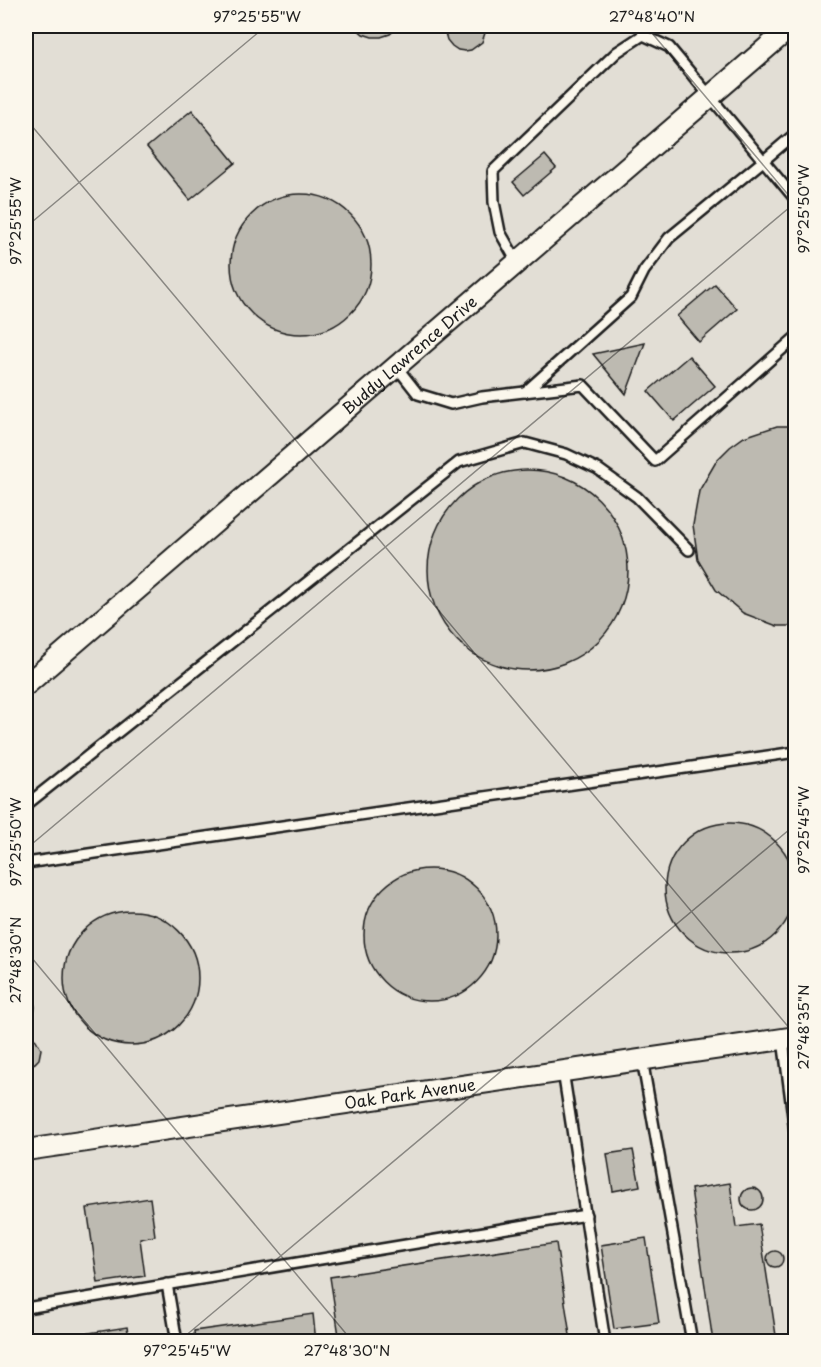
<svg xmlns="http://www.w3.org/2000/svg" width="821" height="1367" font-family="'Playpen Sans',sans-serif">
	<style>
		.built { fill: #e2ded5 }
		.building { fill: #bdbab1; stroke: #1c1c1c; stroke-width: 1.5 }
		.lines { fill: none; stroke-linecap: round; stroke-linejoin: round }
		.service-casing { stroke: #1c1c1c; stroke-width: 14 }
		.minor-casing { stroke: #1c1c1c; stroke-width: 24 }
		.service { stroke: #fbf7ec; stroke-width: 9 }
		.minor { stroke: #fbf7ec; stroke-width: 20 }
		.ticks { fill: none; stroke: #1c1c1c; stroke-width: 1.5; stroke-opacity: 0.45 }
		.labels { text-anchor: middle; stroke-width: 6; stroke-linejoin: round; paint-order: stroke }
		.street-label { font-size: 16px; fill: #1c1c1c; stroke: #fbf7ec }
		.neatline { fill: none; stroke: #1c1c1c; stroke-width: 2 }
		.ticks-label { font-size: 15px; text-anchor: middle; fill: #1c1c1c }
	</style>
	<rect width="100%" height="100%" fill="#f2eee4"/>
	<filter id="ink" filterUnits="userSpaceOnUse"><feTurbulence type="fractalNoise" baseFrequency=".0167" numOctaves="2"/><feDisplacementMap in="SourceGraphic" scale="12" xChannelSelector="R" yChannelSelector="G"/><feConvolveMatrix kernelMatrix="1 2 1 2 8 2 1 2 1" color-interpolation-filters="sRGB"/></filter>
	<g filter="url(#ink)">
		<rect class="built" x="26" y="26" width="769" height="1315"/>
		<g class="building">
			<polygon points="354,26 399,26 390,34 381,37 372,37 363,34"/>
			<polygon points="445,26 485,26 486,30 482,42 471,50 465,51 458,50 452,46 447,40 445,33"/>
			<polygon points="192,110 235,163 190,200 147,147"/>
			<polygon points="545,155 556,168 524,195 513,182"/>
			<circle cx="301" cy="264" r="70"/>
			<polygon points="715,284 737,309 699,342 677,316"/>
			<polygon points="645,343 626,394 593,354"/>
			<polygon points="689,356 715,386 674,421 648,391"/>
			<polygon points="777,426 796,426 796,626 777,626 743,613 716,590 698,560 693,525 699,491 717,460 730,447 744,437"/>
			<circle cx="528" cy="570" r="100"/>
			<circle cx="730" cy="888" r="65"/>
			<circle cx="430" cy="935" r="66"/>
			<circle cx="131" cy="978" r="67"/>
			<polygon points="27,995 34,1002 35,1007 33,1017 26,1023 26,995"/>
			<polygon points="26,1035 32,1037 36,1040 41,1049 39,1059 35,1063 26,1067"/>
			<polygon points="633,1150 640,1186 613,1191 607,1154"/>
			<polygon points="730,1183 736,1227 759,1224 777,1342 713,1342 691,1189"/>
			<circle cx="752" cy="1199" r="11"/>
			<polygon points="150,1198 155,1236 140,1239 145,1276 98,1283 87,1208"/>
			<polygon points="646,1238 659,1323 614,1329 601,1245"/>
			<polygon points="556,1243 571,1342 340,1342 330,1277"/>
			<circle cx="775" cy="1259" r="8"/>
			<polygon points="313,1314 316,1342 195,1342 194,1331"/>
			<polygon points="127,1327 130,1342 31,1342"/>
		</g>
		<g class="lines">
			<g class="service-casing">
				<g id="service">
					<polyline points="517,262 500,232 494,202 493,171 617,52 643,35 669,47 796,200"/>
					<polyline points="396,366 418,394 451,404 482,397 583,385 655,461 796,337"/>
					<polyline points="525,392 631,297 644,271 669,238 763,161 796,133"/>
					<polyline points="26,805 459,462 525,443 566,454 598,469 637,497 689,550"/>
					<polyline points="26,863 796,752"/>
					<polyline points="783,1039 796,1140"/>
					<polyline points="642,1059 692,1342"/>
					<polyline points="563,1071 605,1342"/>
					<polyline points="167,1284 177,1342"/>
					<polyline points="26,1308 586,1215"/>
				</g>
			</g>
			<g class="minor-casing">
				<g id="minor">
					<path id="s1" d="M26 685 792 26"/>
					<path id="s2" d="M26 1150 796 1037"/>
				</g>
			</g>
			<use href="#service" class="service"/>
			<use href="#minor" class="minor"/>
		</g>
	</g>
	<path class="ticks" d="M646 26 796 204M26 119 796 1036M26 227 266 26M26 849 796 202M26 951 353 1342M178 1342 796 824"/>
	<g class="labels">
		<g class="street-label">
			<text dy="6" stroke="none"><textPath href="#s1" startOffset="506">Buddy Lawrence Drive</textPath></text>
			<text dy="6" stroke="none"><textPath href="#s2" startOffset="388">Oak Park Avenue</textPath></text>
		</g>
	</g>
	<rect width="821" height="1367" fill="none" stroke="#fbf7ec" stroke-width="66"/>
	<rect x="33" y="33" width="755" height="1301" class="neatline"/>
	<g class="ticks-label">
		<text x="257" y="22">97°25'55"W</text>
		<text x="652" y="22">27°48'40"N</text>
		<text transform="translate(804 209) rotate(-90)" y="5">97°25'50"W</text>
		<text transform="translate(16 221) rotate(-90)" y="5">97°25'55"W</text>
		<text transform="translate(804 830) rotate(-90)" y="5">97°25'45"W</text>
		<text transform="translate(16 842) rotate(-90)" y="5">97°25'50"W</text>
		<text transform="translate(16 960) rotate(-90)" y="5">27°48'30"N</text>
		<text transform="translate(804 1027) rotate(-90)" y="5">27°48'35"N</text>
		<text x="187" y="1356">97°25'45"W</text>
		<text x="347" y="1356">27°48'30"N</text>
	</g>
</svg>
